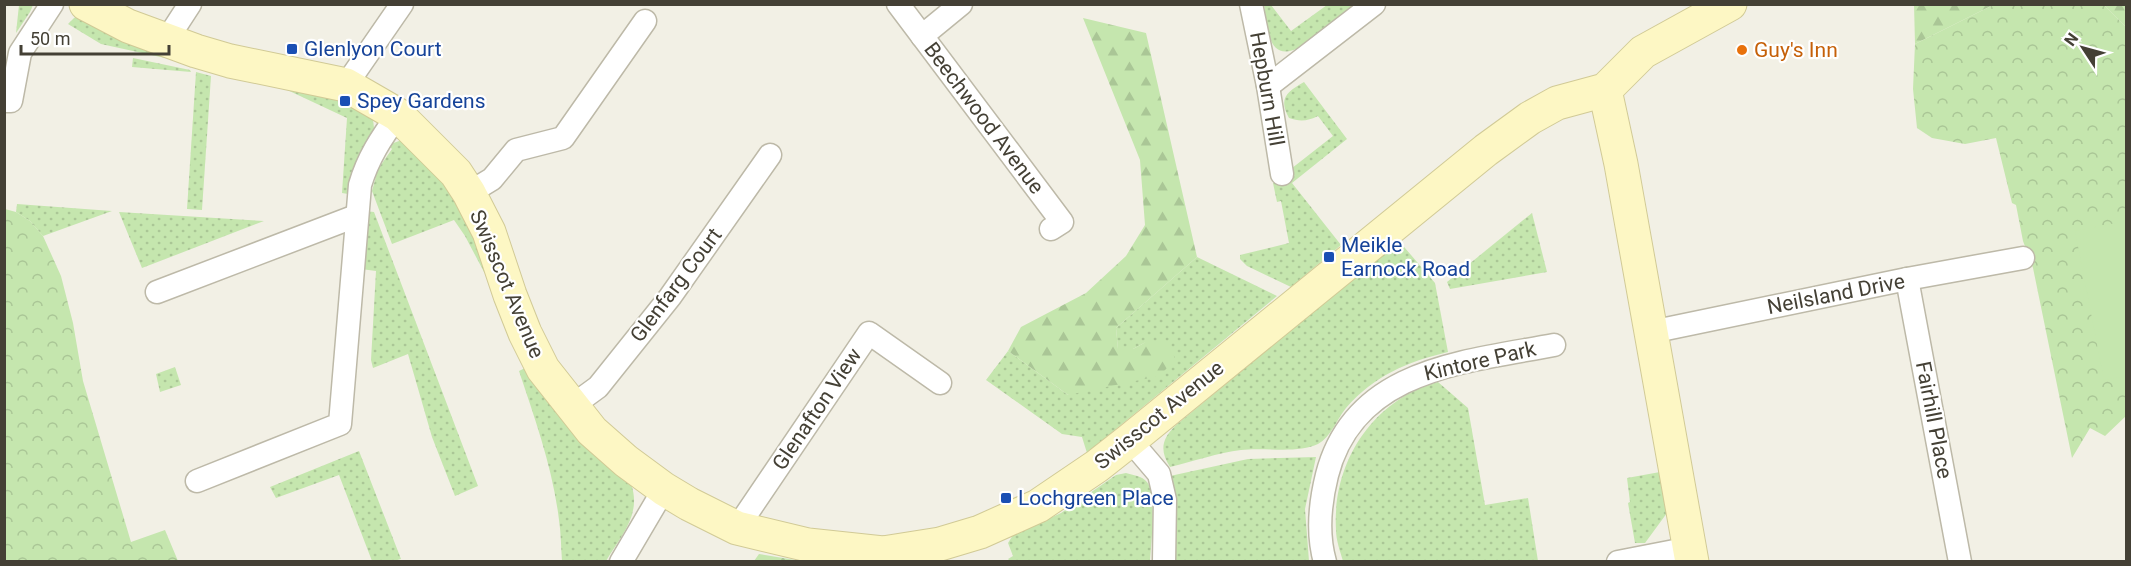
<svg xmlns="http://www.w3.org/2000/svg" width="2131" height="566" font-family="Roboto,sans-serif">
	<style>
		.grass { fill: url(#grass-dots) }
		.forest { fill: url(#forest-firs) }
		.park { fill: url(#park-crowns) }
		.pitch { fill: #c5e6ae }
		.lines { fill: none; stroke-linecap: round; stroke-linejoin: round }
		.street-casing { stroke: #bdb9a8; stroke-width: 25 }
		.secondary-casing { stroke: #d1ca96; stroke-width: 35 }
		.street { stroke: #fff; stroke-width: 22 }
		.secondary { stroke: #fdf7c4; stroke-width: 33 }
		.transit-dot { fill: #1a4fb4; stroke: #fff; stroke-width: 2 }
		.food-dot { fill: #e8710a; stroke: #fff; stroke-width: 2 }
		.labels { text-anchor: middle; stroke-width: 4.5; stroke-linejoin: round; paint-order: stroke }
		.transit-label { font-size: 21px; fill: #164399; stroke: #fff; text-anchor: start }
		.food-label { font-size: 21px; fill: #c56008; stroke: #fff; text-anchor: start }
		.street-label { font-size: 21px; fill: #444035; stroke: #fff }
	</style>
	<defs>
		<pattern id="grass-dots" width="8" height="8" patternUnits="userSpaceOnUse" patternTransform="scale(1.5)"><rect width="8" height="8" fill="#c5e6ae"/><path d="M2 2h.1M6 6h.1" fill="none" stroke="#aac696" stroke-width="1.8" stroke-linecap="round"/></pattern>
		<pattern id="forest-firs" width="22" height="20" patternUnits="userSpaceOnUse" patternTransform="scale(1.5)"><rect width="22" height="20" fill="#c5e6ae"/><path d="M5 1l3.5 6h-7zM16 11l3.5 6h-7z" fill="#aac696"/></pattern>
		<pattern id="park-crowns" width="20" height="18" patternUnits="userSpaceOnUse" patternTransform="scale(1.5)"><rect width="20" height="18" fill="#c5e6ae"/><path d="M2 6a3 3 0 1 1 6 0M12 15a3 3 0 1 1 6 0" fill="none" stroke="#aac696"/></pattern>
	</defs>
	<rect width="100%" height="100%" fill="#f2f0e5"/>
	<g class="grass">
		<polygon points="19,5 33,5 30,12 16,33"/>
		<path d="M1264 5H1271L1291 31 1327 5H1356L1301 47C1267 64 1268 28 1264 5Z"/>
		<polygon points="80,15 166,55 165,58 101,44 68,24 74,18"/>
		<polygon points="133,58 190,70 191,72 132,67"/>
		<polygon points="196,72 211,76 202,210 187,209"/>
		<path d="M1304 82 1347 139 1292 183 1341 245 1291 287 1247 266 1240 259V255L1244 254 1289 243 1281 201 1277 202 1273 183 1333 136 1318 116C1308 121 1300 122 1289 118 1278 98 1287 92 1304 82Z"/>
		<polygon points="283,88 337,94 369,113 373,120 374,128 372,136 359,157 348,194 342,193 347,118"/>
		<polygon points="399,141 409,141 452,188 489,269 484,272 465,236 454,220 392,244 372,191 378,169 392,149 388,145"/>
		<polygon points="17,204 112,211 43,236 30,221 16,212"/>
		<polygon points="365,211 374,212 478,486 455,496 432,437 408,354 373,368 371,360 376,271 361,269"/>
		<polygon points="119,212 264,221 142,268"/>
		<polygon points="1532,213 1547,272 1450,289 1447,282"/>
		<path d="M1399 241 1435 283 1448 352C1407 362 1375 375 1346 408 1337 419 1331 437 1318 444 1298 454 1264 447 1241 450 1218 453 1194 461 1170 467 1160 451 1161 440 1175 426Z"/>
		<polygon points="1197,257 1277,296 1087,453 1082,437 1062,434 986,380 1008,351 1068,395 1146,342 1133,349 1118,350 1116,328"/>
		<path d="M529 366 631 484C642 514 621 536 606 561H562C561 548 561 533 559 520 553 469 535 419 519 371Z"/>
		<polygon points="175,367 181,385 160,392 156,374"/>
		<path d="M1438 382 1468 408 1485 505 1528 498 1538 561H1343C1340 551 1336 540 1336 530 1332 463 1372 400 1438 382Z"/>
		<polygon points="359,451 401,559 394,561 372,561 339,475 276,498 270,487"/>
		<polygon points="1316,457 1305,509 1309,561 1173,561 1170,476 1248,459"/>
		<polygon points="1660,472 1667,513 1645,543 1635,543 1628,503 1630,502 1627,478"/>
		<path d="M1126 473C1133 475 1142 476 1147 482 1157 494 1151 545 1150 561H1010L1008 559 1013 556 1008 543 1013 535 1061 513 1116 475Z"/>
	</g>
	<g class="forest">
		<polygon points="1914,4 1993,5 1915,44"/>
		<polygon points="2104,5 2126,5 2126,27"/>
		<polygon points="1083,18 1146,33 1197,257 1116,328 1118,349 1133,349 1146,342 1159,342 1169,345 1174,353 1174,361 1159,376 1068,395 1008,351 1021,327 1086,293 1126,256 1145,225 1140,160"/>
		<polygon points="759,554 801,561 754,561"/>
	</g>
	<g class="park">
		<polygon points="1993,5 2104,5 2126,27 2126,416 2105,436 2090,428 2072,458 2033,268 2023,241 2016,205 2012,203 1996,138 1965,144 1932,138 1917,128 1913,89 1915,44"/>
		<polygon points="5,209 16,212 30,221 43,236 61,276 73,323 83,381 131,542 165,530 178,561 5,561"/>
	</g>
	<polygon class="pitch" points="2126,221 2126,376 2104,380 2075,231"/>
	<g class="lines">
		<g class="street-casing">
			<g id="street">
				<polyline points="898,4 1062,222 1051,229"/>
				<polyline points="1251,4 1268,86 1282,174"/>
				<polyline points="922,36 961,4"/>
				<polyline points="166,41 190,4"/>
				<polyline points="346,85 402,4"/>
				<polyline points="1268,86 1374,4"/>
				<polyline points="4,101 11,101 20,53 52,4"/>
				<polyline points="469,193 492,179 516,150 563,138 645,21"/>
				<polyline points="1907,279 1960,562"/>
				<polyline points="157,292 356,216"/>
				<polyline points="1651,332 1907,279 2023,258"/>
				<polyline points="572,406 598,387 670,297 770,155"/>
				<polyline points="1130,440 1159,474 1165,500 1164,562"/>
				<path d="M197 481 340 424 360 185C368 158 381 138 398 115"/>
				<polyline points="737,528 869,333 940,383"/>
				<polyline points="621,562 664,489"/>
				<path d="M1325 562C1317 534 1320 503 1327 475 1354 369 1464 362 1554 345"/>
				<polyline points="1618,562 1690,548"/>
			</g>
		</g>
		<g class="secondary-casing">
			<g id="secondary">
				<polyline points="86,4 128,26 196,51 230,61 346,85 398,115 456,173 469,193 489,232 510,295 525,333 543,369 592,431 626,461 664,489 689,504 737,528 808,545 883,553 940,544 980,532 1038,506 1097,466 1130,440 1486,150 1530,118 1557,103 1605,90 1643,52 1730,4"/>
				<polyline points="1605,90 1621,164 1692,562"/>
			</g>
		</g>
		<use href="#street" class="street"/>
		<use href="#secondary" class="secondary"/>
	</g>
	<g class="transit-dot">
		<rect x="286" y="43" width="12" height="12" rx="3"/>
		<rect x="339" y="95" width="12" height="12" rx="3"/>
		<rect x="1323" y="251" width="12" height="12" rx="3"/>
		<rect x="1000" y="492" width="12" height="12" rx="3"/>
	</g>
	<circle class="food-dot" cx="1742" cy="50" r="6"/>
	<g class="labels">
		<g class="transit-label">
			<text x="304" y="56">Glenlyon Court</text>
			<text x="357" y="108">Spey Gardens</text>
			<text x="1341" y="252">Meikle<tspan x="1341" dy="24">Earnock Road</tspan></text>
			<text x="1018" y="505">Lochgreen Place</text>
		</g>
		<g class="food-label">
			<text x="1754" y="57">Guy's Inn</text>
		</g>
		<g class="street-label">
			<text transform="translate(1267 89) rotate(80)" y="7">Hepburn Hill</text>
			<text transform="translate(984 118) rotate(53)" y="7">Beechwood Avenue</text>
			<text transform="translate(507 284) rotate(67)" y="7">Swisscot Avenue</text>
			<text transform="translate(676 285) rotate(-53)" y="7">Glenfarg Court</text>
			<text transform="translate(1836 294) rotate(-11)" y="7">Neilsland Drive</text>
			<text transform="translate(1480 361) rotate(-13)" y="7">Kintore Park</text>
			<text transform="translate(817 409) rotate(-56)" y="7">Glenafton View</text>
			<text transform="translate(1159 415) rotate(-39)" y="7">Swisscot Avenue</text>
			<text transform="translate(1934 420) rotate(79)" y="7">Fairhill Place</text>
		</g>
	</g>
	<rect width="2131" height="566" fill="none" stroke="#444035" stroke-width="12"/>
	<g transform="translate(2083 48) rotate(306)" stroke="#ffffff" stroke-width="4.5" paint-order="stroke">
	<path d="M0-4.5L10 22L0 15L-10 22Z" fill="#444035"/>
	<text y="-9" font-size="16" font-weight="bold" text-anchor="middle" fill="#444035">N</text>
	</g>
	<path d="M21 45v9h148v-9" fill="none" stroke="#444035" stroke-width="3"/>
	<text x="30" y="45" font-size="18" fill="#444035" stroke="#ffffff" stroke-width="4.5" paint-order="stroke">50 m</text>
</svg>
